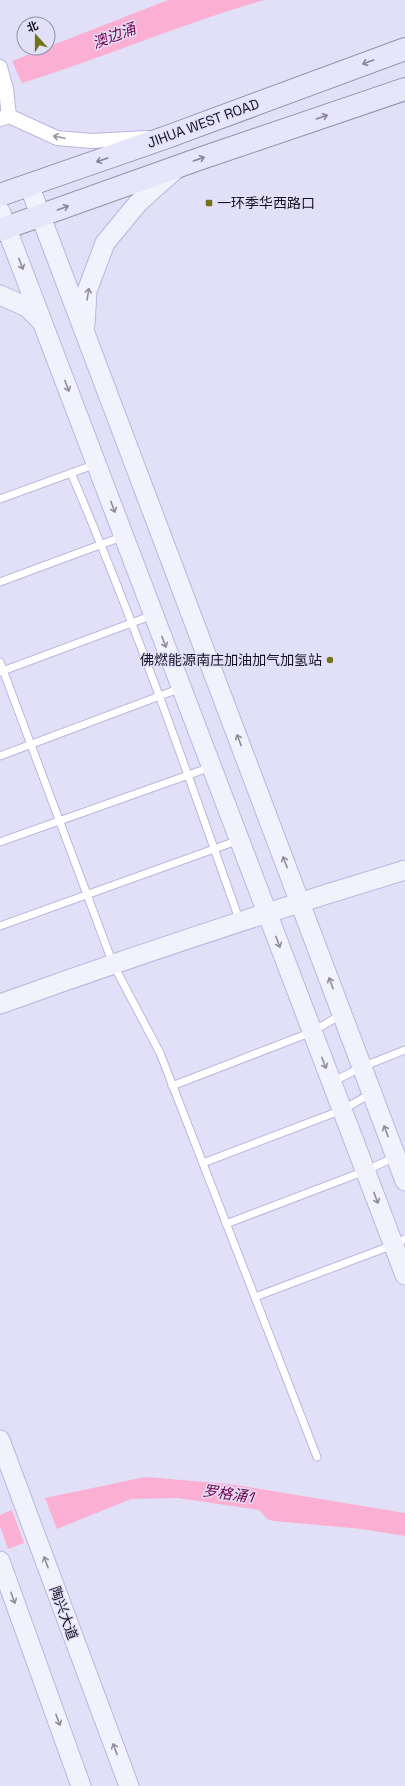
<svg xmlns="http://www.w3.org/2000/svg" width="405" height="1786" font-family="'Space Grotesk','Noto Sans SC',sans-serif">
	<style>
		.water { fill: #faafd3 }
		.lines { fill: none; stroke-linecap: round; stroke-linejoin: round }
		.lane-casing { stroke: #bab6de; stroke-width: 9 }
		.street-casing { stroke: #bab6de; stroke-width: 16 }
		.secondary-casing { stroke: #bab6de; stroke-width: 21 }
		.primary-casing { stroke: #9290ab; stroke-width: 24 }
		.lane { stroke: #fff; stroke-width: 7 }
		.street { stroke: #fff; stroke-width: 14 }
		.secondary { stroke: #f2f2fc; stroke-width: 19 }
		.primary { stroke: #e6e5f9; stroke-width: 22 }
		.oneway { stroke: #888698 }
		.oneway2 { stroke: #96959b }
		.oneway3 { stroke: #8f8e99 }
		.poi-dot { fill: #737216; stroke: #e2e0f8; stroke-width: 1.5 }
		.labels { text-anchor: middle; stroke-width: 3; stroke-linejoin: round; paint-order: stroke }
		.street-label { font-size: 14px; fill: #151321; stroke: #e2e0f8 }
		.poi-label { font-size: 14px; fill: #151321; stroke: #e2e0f8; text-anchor: start }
		.water-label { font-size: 15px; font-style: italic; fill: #75024d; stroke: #e2e0f8 }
	</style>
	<rect width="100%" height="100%" fill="#e2e0f8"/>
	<g class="water">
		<path d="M168 0H265C182 23 104 58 22 83L12 61Z"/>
		<polygon points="145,1477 230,1484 405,1513 405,1536 362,1529 274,1521 267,1519 259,1510 178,1498 131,1499 57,1529 45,1498"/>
		<polygon points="12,1510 24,1543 8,1549 0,1526 0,1515"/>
	</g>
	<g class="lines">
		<g class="lane-casing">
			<g id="lane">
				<path d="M71 473C134 620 187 771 240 922"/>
				<polyline points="0,499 96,464"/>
				<polyline points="0,582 124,536"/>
				<polyline points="0,662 113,964 160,1053 317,1457"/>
				<polyline points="0,672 153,615"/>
				<polyline points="0,756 181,688"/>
				<polyline points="0,842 211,767"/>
				<polyline points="0,926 239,840"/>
				<polyline points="332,1082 362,1067 405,1050"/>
				<polyline points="172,1086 312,1032 342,1014"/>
				<polyline points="203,1163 342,1110 372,1093"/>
				<polyline points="226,1224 365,1171 395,1157"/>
				<polyline points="255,1297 393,1245 405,1239"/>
			</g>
		</g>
		<g class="street-casing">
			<g id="street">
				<polyline points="0,67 6,89 9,116"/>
				<polyline points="0,119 9,116 57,138 92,141 147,138"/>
			</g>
		</g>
		<g class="secondary-casing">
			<g id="secondary">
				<polyline points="29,185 405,1181"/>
				<polyline points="0,211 405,1275"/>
				<polyline points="0,295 27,307 42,322"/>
				<polyline points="85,325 87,291 105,243 138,203 177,168"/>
				<path d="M0 1004C134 956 269 911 405 870"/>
				<polyline points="0,1440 129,1786"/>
				<polyline points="0,1561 81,1786"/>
			</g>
		</g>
		<g class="primary-casing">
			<g id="primary">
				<polyline points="0,195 167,137 405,49"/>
				<polyline points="0,230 199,159 405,89"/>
			</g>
		</g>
		<use href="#lane" class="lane"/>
		<use href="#street" class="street"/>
		<use href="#secondary" class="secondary"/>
		<use href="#primary" class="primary"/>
	</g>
	<defs><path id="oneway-shaft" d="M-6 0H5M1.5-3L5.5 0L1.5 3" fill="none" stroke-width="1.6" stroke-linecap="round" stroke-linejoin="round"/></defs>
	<g class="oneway">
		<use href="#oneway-shaft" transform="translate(368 62) rotate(160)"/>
		<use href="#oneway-shaft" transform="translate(322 117) rotate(-19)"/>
		<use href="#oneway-shaft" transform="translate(199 159) rotate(-19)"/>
		<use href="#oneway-shaft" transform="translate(102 160) rotate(161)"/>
		<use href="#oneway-shaft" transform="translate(63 208) rotate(-20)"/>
	</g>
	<use class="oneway2" href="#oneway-shaft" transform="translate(59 137) rotate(-168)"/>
	<g class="oneway3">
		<use href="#oneway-shaft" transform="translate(21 264) rotate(69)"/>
		<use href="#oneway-shaft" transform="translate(88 294) rotate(-81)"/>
		<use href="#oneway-shaft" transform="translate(67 386) rotate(69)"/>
		<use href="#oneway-shaft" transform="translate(113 507) rotate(69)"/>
		<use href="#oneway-shaft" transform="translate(164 642) rotate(69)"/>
		<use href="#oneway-shaft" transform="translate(239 740) rotate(-111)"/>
		<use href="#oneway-shaft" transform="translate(285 862) rotate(-111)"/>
		<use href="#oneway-shaft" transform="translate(278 942) rotate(69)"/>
		<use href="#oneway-shaft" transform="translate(331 983) rotate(-111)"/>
		<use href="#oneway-shaft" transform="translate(324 1063) rotate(69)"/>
		<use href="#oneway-shaft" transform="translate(386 1131) rotate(-111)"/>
		<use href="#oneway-shaft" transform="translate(376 1198) rotate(69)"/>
		<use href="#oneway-shaft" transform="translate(46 1562) rotate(-110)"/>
		<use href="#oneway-shaft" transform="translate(13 1598) rotate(70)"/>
		<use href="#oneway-shaft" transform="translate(58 1720) rotate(70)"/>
		<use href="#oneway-shaft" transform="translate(115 1749) rotate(-110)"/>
	</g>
	<g class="poi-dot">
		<rect x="205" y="199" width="8" height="8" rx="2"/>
		<circle cx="330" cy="660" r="4"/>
	</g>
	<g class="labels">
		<g class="street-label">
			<text transform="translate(203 123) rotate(-20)" y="5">JIHUA WEST ROAD</text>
			<text transform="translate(64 1613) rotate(70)" y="5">陶兴大道</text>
		</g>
		<g class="poi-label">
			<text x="217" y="208">一环季华西路口</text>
			<text x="322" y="665" text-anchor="end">佛燃能源南庄加油加气加氢站</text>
		</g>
		<g class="water-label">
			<text transform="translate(114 36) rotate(-21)" y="5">澳边涌</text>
			<text transform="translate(228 1494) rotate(8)" y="5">罗格涌1</text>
		</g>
	</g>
	<g transform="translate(36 36) rotate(339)"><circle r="19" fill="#e2e0f8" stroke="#908ea2"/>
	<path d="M0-3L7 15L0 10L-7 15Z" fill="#737216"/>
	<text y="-6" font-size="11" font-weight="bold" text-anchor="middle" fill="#151321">北</text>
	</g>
</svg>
